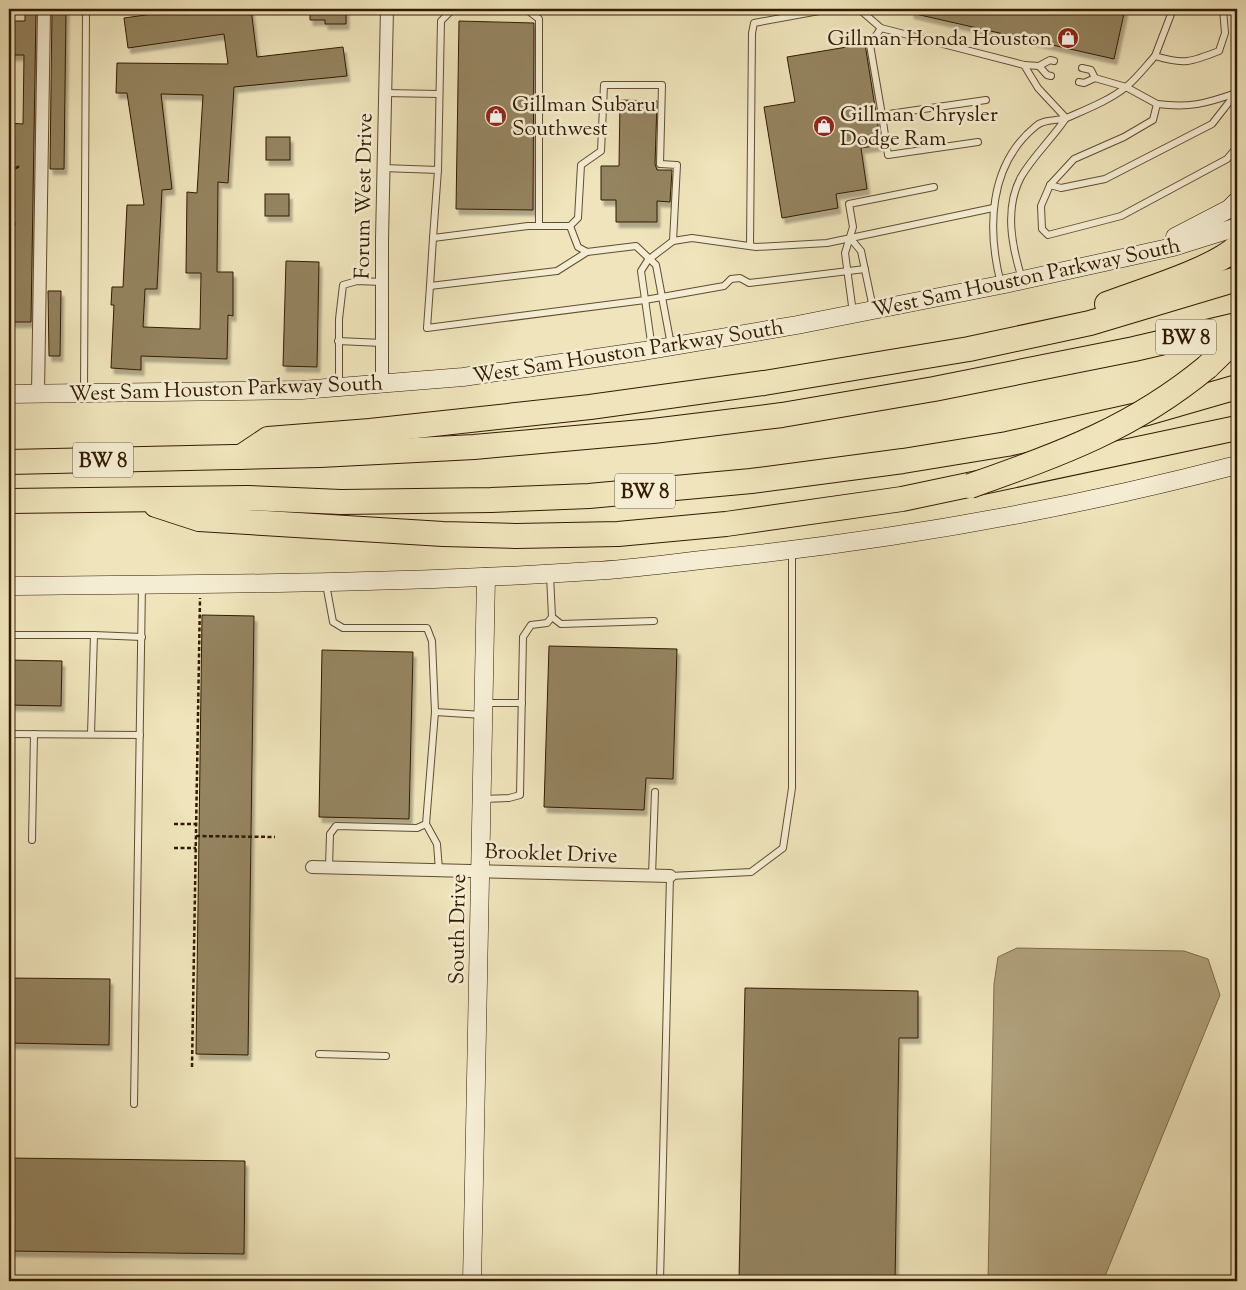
<svg xmlns="http://www.w3.org/2000/svg" width="1246" height="1290" font-family="'Sorts Mill Goudy',serif">
	<style>
		.water { fill: #afa07b; stroke: #7d6b4a }
		.building { fill: #948461; stroke: #321b00; fill-rule: evenodd; filter: url(#shadow) }
		.lines { fill: none; stroke-linecap: round; stroke-linejoin: round }
		.lane-casing { stroke: #614d2f; stroke-width: 8 }
		.street-casing { stroke: #614d2f; stroke-width: 14 }
		.secondary-casing { stroke: #321b00; stroke-width: 19 }
		.highway-casing { stroke: #321b00; stroke-width: 26 }
		.path { stroke: #321b00; stroke-width: 2.5; stroke-dasharray: 4 2.5; stroke-linecap: butt }
		.lane { stroke: #f5edd3; stroke-width: 6 }
		.street { stroke: #f5edd3; stroke-width: 12 }
		.secondary { stroke: #f5edd3; stroke-width: 18 }
		.highway { stroke: #efe4bb; stroke-width: 24 }
		.highway-bridge-casing { stroke: #321b00; stroke-width: 26; stroke-linecap: butt }
		.highway-bridge { stroke: #efe4bb; stroke-width: 24 }
		.labels { text-anchor: middle; stroke-width: 5; stroke-linejoin: round; paint-order: stroke }
		.shield { fill: #f5edd3; stroke: #6c5a3f; stroke-width: 1 }
		.shield-label { font-size: 20px; font-weight: bold; fill: #321b00 }
		.poi-label { font-size: 21px; fill: #321b00; stroke: #f5edd3; text-anchor: start }
		.street-label { font-size: 21px; fill: #321b00; stroke: #f5edd3 }
	</style>
	<defs>
		<filter id="shadow"><feDropShadow dx="3" dy="5.5" stdDeviation="1" flood-color="#0004"/></filter>
	</defs>
	<rect width="100%" height="100%" fill="#efe4bb"/>
	<filter id="stains"><feTurbulence type="fractalNoise" baseFrequency=".004" numOctaves="4"/><feColorMatrix values="0 0 0 0 .2 0 0 0 0 .09 0 0 0 0 .02 0 0 0 .5 -.17"/></filter>
	<radialGradient id="worn" r=".72"><stop offset=".6" stop-color="#630" stop-opacity="0"/><stop offset="1" stop-color="#630" stop-opacity=".3"/></radialGradient>
	<polygon class="water" points="1017,948 1184,951 1208,959 1220,995 1103,1281 988,1281 994,984 998,957"/>
	<g class="building">
		<polygon points="25,9 36,9 31,322 9,322 9,123 23,124 24,55 9,55 9,21 25,21"/>
		<polygon points="52,9 66,9 64,169 50,169"/>
		<path d="M188 9H251L257 57 343 47 347 76 234 87 228 183 218 182 217 272H233V316L228 315 227 359 141 356V370L111 368 114 305H111L112 287H123L127 205H144L127 93H116L117 63 228 64 224 34 128 48 124 18ZM161 94 203 95 197 193 187 192 186 273H201L200 329 143 327 145 289H157L162 190 172 189Z"/>
		<polygon points="310,9 346,9 346,24 325,24 325,20 310,20"/>
		<polygon points="911,9 1125,9 1114,59 911,13"/>
		<polygon points="459,21 534,23 533,210 456,209"/>
		<polygon points="865,44 881,145 861,148 867,189 836,194 838,208 782,218 764,107 795,102 787,57"/>
		<polygon points="620,100 657,101 655,164 657,170 672,170 670,202 657,201 657,222 616,222 616,200 601,200 601,166 619,166"/>
		<rect x="266" y="137" width="24" height="23"/>
		<rect x="265" y="194" width="24" height="22"/>
		<polygon points="286,261 319,262 317,367 283,366"/>
		<polygon points="48,291 61,291 60,356 49,356"/>
		<polygon points="202,615 254,616 248,1055 196,1054"/>
		<polygon points="549,646 677,649 673,779 646,778 644,810 544,807"/>
		<polygon points="322,650 413,652 409,819 319,817"/>
		<polygon points="9,660 62,661 61,706 9,705"/>
		<polygon points="9,978 110,979 109,1045 9,1043"/>
		<polygon points="745,988 918,991 918,1038 899,1038 895,1281 739,1281"/>
		<polygon points="9,1158 245,1161 244,1254 9,1251"/>
	</g>
	<g class="lines">
		<g class="lane-casing">
			<g id="lane">
				<polyline points="453,9 441,21 438,170 433,238 528,226 570,226 578,247 587,252 636,246 656,265 671,345"/>
				<polyline points="520,9 526,9 539,19 539,226"/>
				<polyline points="859,9 881,28 1024,65 1038,88 1066,118"/>
				<polyline points="881,28 870,45 882,115 986,100"/>
				<polyline points="1155,56 1173,9"/>
				<polyline points="1024,65 1039,66 1047,75 1051,76"/>
				<polyline points="1039,66 1050,60 1054,61"/>
				<polyline points="1095,78 1126,87 1157,104 1153,120 1124,137 1074,159 1050,185 1041,206 1042,229 1048,235 1121,216 1227,159 1237,147"/>
				<polyline points="1079,82 1084,83 1095,78 1091,70 1082,68"/>
				<polyline points="385,93 439,94"/>
				<path d="M1157 104C1189 108 1205 104 1236 93"/>
				<polyline points="882,115 888,155 978,142"/>
				<polyline points="383,168 438,170"/>
				<polyline points="1050,185 1061,188 1105,179 1212,124 1237,92"/>
				<polyline points="570,226 578,218 581,165 601,151 604,85 662,85 660,164 677,165 673,241"/>
				<polyline points="851,239 861,251 873,308"/>
				<polyline points="750,246 752,33 754,23 830,9"/>
				<polyline points="587,252 557,271 430,286 427,328 645,300 724,286 731,279 740,278 749,283 865,269"/>
				<path d="M1022 279C1012 247 1004 209 1021 177 1033 156 1052 139 1066 118"/>
				<path d="M1001 284C987 230 988 165 1036 126 1045 118 1058 122 1069 117 1087 109 1110 100 1126 87 1137 78 1146 66 1155 56 1184 65 1191 62 1219 51L1225 33 1223 9"/>
				<polyline points="430,286 433,238"/>
				<polyline points="853,313 845,253 853,227 849,204 934,187"/>
				<polyline points="338,341 382,343"/>
				<polyline points="652,349 641,271 648,260 673,241 692,238 756,247 827,243 993,208"/>
				<polyline points="339,387 339,319 343,285 357,281 382,282"/>
				<polyline points="84,392 86,9"/>
				<polyline points="326,584 333,622 343,628 427,628 432,641 435,712 483,715"/>
				<polyline points="552,617 561,624 654,621"/>
				<polyline points="9,635 94,635 91,734"/>
				<polyline points="94,635 142,637"/>
				<polyline points="485,703 522,703"/>
				<polyline points="9,734 140,735"/>
				<polyline points="483,799 509,798 520,795 523,637 531,625 547,623 552,617 550,575"/>
				<polyline points="426,824 437,844 439,870"/>
				<polyline points="32,840 34,734"/>
				<polyline points="329,867 330,834 336,826 417,828 426,824 435,712"/>
				<polyline points="652,875 655,792"/>
				<polyline points="319,1054 386,1056"/>
				<polyline points="134,1104 142,585"/>
				<polyline points="660,1281 670,876 751,872 783,848 792,788 792,551"/>
			</g>
		</g>
		<g class="street-casing">
			<g id="street">
				<polyline points="382,384 382,239 387,9"/>
				<polyline points="38,394 44,9"/>
				<polyline points="312,867 670,876"/>
			</g>
		</g>
		<g class="secondary-casing">
			<g id="secondary">
				<polyline points="1175,237 1229,209 1237,201"/>
				<polyline points="9,394 302,390 463,377 644,351 797,325 1005,284 1173,247 1237,227"/>
				<path d="M9 586C204 584 399 584 593 571 633 569 672 563 711 559 888 541 1065 510 1237 465"/>
				<polyline points="472,1281 486,577"/>
			</g>
		</g>
		<g class="highway-casing">
			<g id="highway">
				<path d="M1107 304C1141 291 1212 270 1237 247"/>
				<polyline points="1207,367 1237,338"/>
				<polyline points="241,457 268,439 370,431 590,407 764,383 969,349 1090,323 1237,279"/>
				<polyline points="9,462 320,455 474,447 653,431 782,415 934,389 1134,349 1237,325"/>
				<polyline points="9,501 247,498 341,502 491,500 589,496 751,481 903,461 1007,444 1147,413 1237,387"/>
				<polyline points="156,505 199,519 443,534 516,536 618,534 726,524 902,499 1237,428"/>
			</g>
		</g>
		<g class="path">
			<polyline points="9,63 13,63"/>
			<polyline points="9,168 16,168 21,165"/>
			<polyline points="9,223 16,224"/>
			<polyline points="174,824 196,824"/>
			<polyline points="196,836 275,837"/>
			<polyline points="174,848 196,848"/>
			<polyline points="192,1067 200,598"/>
		</g>
		<use href="#lane" class="lane"/>
		<use href="#street" class="street"/>
		<use href="#secondary" class="secondary"/>
		<use href="#highway" class="highway"/>
		<g class="highway-bridge-casing">
			<path id="highway-bridge" d="M970 486C1060 454 1132 429 1207 367"/>
		</g>
		<use href="#highway-bridge" class="highway-bridge"/>
	</g>
	<defs>
		<g id="shop-disc" transform="scale(1.125)"><circle r="9.5" fill="#8f2418" stroke="#f5edd3"/><path d="M-5-2.5h2.3a2.7 3.5 0 0 1 5.4 0H5L5.5 6h-11ZM-1.5-2.5h3a1.5 2.3 0 0 0-3 0Z" fill="#fff"/></g>
	</defs>
	<g fill-rule="evenodd">
		<use href="#shop-disc" x="1068" y="38"/>
		<use href="#shop-disc" x="496" y="116"/>
		<use href="#shop-disc" x="824" y="126"/>
	</g>
	<g class="labels">
		<g class="shield">
			<rect x="1156" y="319.5" width="60" height="35" rx="4"/>
			<rect x="73" y="442.5" width="60" height="35" rx="4"/>
			<rect x="615" y="473.5" width="60" height="35" rx="4"/>
		</g>
		<g class="shield-label">
			<text x="1186" y="344">BW 8</text>
			<text x="103" y="467">BW 8</text>
			<text x="645" y="498">BW 8</text>
		</g>
		<g class="poi-label">
			<text x="1052" y="45" text-anchor="end">Gillman Honda Houston</text>
			<text x="512" y="111">Gillman Subaru<tspan x="512" dy="24">Southwest</tspan></text>
			<text x="840" y="121">Gillman Chrysler<tspan x="840" dy="24">Dodge Ram</tspan></text>
		</g>
		<g class="street-label">
			<text transform="translate(363 196) rotate(-89)" y="7">Forum West Drive</text>
			<text transform="translate(1026 277) rotate(-12)" y="7">West Sam Houston Parkway South</text>
			<text transform="translate(628 351) rotate(-9)" y="7">West Sam Houston Parkway South</text>
			<text transform="translate(226 388) rotate(-2)" y="7">West Sam Houston Parkway South</text>
			<text transform="translate(551 853) rotate(2)" y="7">Brooklet Drive</text>
			<text transform="translate(457 929) rotate(-89)" y="7">South Drive</text>
		</g>
	</g>
	<rect width="1246" height="1290" fill="none" stroke="#efe4bb" stroke-width="30"/>
	<rect x="10" y="10" width="1226" height="1270" fill="none" stroke="#321b00" stroke-width="2.5"/>
	<rect x="15" y="15" width="1216" height="1260" fill="none" stroke="#321b00"/>
	<rect width="100%" height="100%" filter="url(#stains)"/>
	<rect width="100%" height="100%" fill="url(#worn)"/>
</svg>
